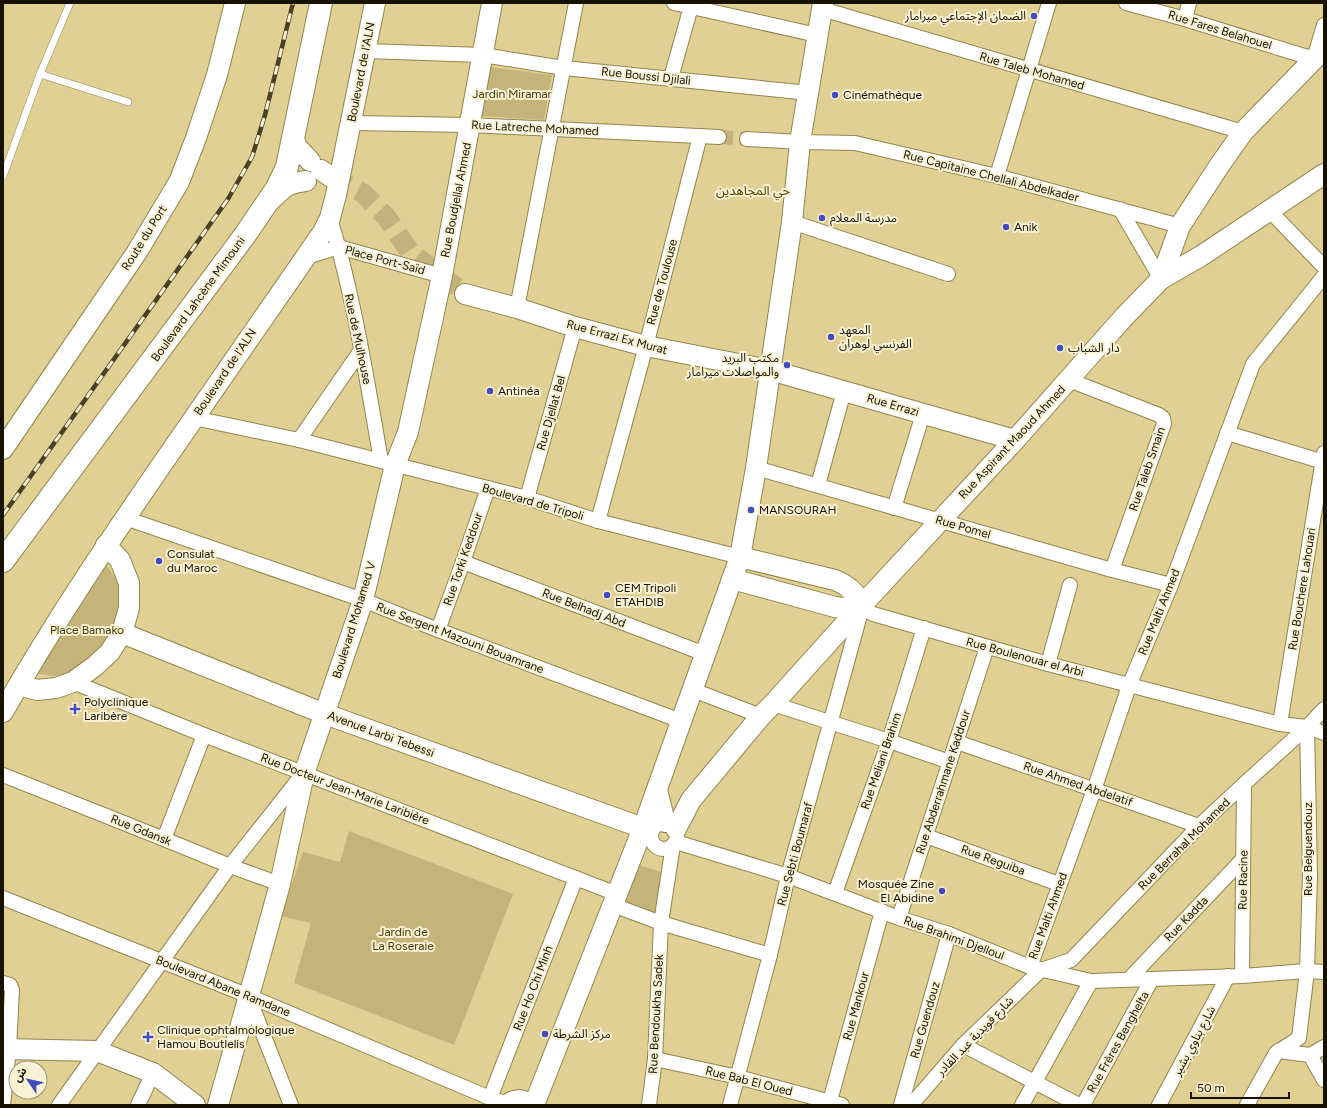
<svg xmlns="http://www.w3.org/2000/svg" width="1327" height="1108" font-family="Figtree,'Noto Sans Arabic',sans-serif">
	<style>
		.green { fill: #c4b479 }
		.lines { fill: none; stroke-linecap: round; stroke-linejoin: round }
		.street-tunnel { stroke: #c2b37e; stroke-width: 14; stroke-dasharray: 14 7; stroke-linecap: butt }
		.secondary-tunnel { stroke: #c2b37e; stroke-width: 20; stroke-dasharray: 20 10; stroke-linecap: butt }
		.lane-casing { stroke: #94844b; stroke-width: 8 }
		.street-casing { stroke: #94844b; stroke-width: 16 }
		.secondary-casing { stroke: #94844b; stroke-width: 22 }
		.primary-casing { stroke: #94844b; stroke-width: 24 }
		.lane { stroke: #fff; stroke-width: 7 }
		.street { stroke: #fff; stroke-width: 14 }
		.secondary { stroke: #fff; stroke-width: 20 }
		.primary { stroke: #fff; stroke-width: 22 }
		.rail-casing { stroke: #494125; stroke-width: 4.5 }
		.rail { stroke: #f9f1d4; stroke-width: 3; stroke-dasharray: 9; stroke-linecap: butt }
		.poi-dot { fill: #444abf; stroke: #f9f1d4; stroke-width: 1.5 }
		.labels { text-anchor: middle; stroke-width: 4; stroke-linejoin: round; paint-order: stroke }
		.poi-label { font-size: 12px; fill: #171100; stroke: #f9f1d4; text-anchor: start }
		.street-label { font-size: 12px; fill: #171100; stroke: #f9f1d4 }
		.park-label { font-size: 12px; fill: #463a05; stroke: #f9f1d4 }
		.neighbourhood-label { font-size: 13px; fill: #524300; stroke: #f9f1d4 }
	</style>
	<rect width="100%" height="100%" fill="#e0d094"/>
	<g class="green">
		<polygon points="489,67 552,75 544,120 481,116"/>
		<polygon points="103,560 118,582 121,602 115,627 106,644 72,673 56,676 32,673"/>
		<polygon points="349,831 513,894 454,1045 294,983 311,923 281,916 303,852 340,862"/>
		<polygon points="636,864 664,873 657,915 621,904"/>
	</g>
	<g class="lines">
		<polyline class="street-tunnel" points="719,137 747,139"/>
		<polyline class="secondary-tunnel" points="331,177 363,193 387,218 410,252 465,294"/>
		<g class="lane-casing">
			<g id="lane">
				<polyline points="40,74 128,102"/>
				<polyline points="3,176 40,74 70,3"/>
			</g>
		</g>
		<g class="street-casing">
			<g id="street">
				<polyline points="674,3 817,35"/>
				<polyline points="1126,3 1185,19 1314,59 1324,25"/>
				<polyline points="822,9 1243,132"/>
				<polyline points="1185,19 1189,3"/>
				<polyline points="365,51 483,55 564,68 809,93"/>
				<polyline points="671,78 692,3"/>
				<polyline points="352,123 470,125 719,137"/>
				<polyline points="747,139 800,142 855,143 997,176 1180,226"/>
				<polyline points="997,176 1049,3"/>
				<polyline points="1120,209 1161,279"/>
				<polyline points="1270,211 1324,267"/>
				<path d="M330 218C354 297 367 380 381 461"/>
				<polyline points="792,222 948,274"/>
				<polyline points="306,257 339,247 442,276"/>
				<polyline points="517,308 576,3"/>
				<polyline points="1069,380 1159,415 1163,418 1164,424 1112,570"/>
				<polyline points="194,418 299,440 381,461 527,498 598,521 740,557"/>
				<polyline points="1227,433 1324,462"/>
				<polyline points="299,440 361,350"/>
				<polyline points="756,468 1112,570 1171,585"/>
				<polyline points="818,485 844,391"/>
				<polyline points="527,498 575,327"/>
				<polyline points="894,508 923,414"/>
				<polyline points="125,518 363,600 438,630 681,721"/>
				<polyline points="598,521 646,346 700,136"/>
				<polyline points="463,562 705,654"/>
				<polyline points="863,604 868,611 873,614 1048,664 1280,724 1307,727 1324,733"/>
				<polyline points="438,630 463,562 488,488"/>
				<polyline points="1048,664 1070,585"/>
				<polyline points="73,682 204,735 617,894"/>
				<polyline points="693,690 761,716"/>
				<polyline points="773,704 889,741 950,762"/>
				<polyline points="1280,724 1324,453"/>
				<polyline points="957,742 1199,826"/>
				<polyline points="3,775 164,839 230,866 280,884"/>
				<circle cx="664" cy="836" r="13"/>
				<polyline points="926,836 1059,884"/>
				<polyline points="164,839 204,735"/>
				<polyline points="676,842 788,876 899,918 949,934 1030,967 1091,981 1242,976 1307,971 1324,972"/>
				<polyline points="835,893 889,741 924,628"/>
				<polyline points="3,898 249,996 490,1098 508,1104"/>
				<polyline points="613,905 661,923 770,955"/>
				<polyline points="899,918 987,647"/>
				<polyline points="1030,967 1094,790 1129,686 1171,585 1253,364 1324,276"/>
				<polyline points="1242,976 1244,784"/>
				<polyline points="1129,979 1243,859"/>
				<polyline points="3,983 10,985 12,990 9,1049 3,1105"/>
				<polyline points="249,998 291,1105"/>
				<polyline points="963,1045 1079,1105"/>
				<polyline points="1278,1051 1310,1055 1324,1080"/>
				<polyline points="1310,1055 1324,1047"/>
				<polyline points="655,1059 738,1077 842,1105"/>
				<polyline points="490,1098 576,878"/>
				<polyline points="830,1101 882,911"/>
				<polyline points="59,1105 230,866 302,775"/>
				<polyline points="138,1105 153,1073"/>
				<polyline points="649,1105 655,1059 661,923 673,845"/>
				<polyline points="730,1105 770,955 788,876 862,608"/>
				<polyline points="901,1105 949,934"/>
				<polyline points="911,1105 963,1045 1041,970 1071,960 1199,826 1244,784 1307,727 1324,709"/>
				<polyline points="1022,1105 1091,981"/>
				<polyline points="1083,1105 1152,979"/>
				<polyline points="1159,1105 1228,976"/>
				<polyline points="1247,1105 1276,1053 1299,1038 1307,971 1310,875 1307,727"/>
			</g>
		</g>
		<g class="secondary-casing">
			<g id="secondary">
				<polyline points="293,137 297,147 310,161"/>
				<polyline points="321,170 331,177"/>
				<path d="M271 200C284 187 288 183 306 181"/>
				<polyline points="1161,279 1180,226 1219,166 1243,132 1324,49"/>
				<polyline points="465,294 517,308 575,327 646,346 770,370 1015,440"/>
				<polyline points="3,449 137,252 179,182 196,138 217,75 235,3"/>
				<path d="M740 557 835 580C848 585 855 593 863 604"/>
				<polyline points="732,579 835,607 842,608 863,604"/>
				<polyline points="122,633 325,714 643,828"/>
				<polyline points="19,685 37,690 56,688 73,682 95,666 110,652 122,633 129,608 129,583 120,560 106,545"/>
				<path d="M3 712C60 612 126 516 192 421 236 358 279 295 323 232L330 218 336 195 375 3"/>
				<polyline points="657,790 665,822"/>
				<polyline points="676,829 691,800 761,716 773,704 863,604 1015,440 1124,317 1161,279 1201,256 1324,174"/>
				<polyline points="3,1049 97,1051 153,1073 195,1105"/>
				<polyline points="218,1105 249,996 280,884 304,774 363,600 395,465 408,432 442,276 492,3"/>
				<path d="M507 1105C514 1099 522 1098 529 1105"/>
				<polyline points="534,1105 643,828 740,557 756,468 792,222 800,142 823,3"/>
			</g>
		</g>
		<g class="primary-casing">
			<polyline id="primary" points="3,561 245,235 277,188 287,167 321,3"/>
		</g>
		<use href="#lane" class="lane"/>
		<use href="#street" class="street"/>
		<use href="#secondary" class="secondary"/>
		<use href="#primary" class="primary"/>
		<g class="rail-casing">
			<polyline id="rail" points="3,515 228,199 252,157 265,115 293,3"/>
		</g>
		<use href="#rail" class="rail"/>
	</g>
	<g class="poi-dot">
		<circle cx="1034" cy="16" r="4"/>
		<circle cx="835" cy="95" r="4"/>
		<circle cx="822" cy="218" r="4"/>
		<circle cx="1006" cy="227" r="4"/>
		<circle cx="831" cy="337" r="4"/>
		<circle cx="1060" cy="348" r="4"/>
		<circle cx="787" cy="365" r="4"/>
		<circle cx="490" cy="391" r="4"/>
		<circle cx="751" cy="510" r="4"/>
		<circle cx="159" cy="561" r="4"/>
		<circle cx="607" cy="595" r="4"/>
		<path d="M73 703h4v4h4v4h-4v4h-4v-4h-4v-4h4z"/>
		<circle cx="942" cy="891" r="4"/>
		<circle cx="545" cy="1034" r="4"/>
		<path d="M146 1031h4v4h4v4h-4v4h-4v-4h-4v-4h4z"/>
	</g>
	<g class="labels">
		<g class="poi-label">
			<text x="1026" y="20" text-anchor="end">الضمان الإجتماعي ميرامار</text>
			<text x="843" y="99">Cinémathèque</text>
			<text x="830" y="222">مدرسة المعلام</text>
			<text x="1014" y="231">Anik</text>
			<text x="839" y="334">المعهد<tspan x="839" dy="14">الفرنسي لوهران</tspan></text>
			<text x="1068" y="352">دار الشباب</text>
			<text x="779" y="362" text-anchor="end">مكتب البريد<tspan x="779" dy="14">والمواصلات ميرامار</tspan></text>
			<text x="498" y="395">Antinéa</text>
			<text x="759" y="514">MANSOURAH</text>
			<text x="167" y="558">Consulat<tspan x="167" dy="14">du Maroc</tspan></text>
			<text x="615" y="592">CEM Tripoli<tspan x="615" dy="14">ETAHDIB</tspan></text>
			<text x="84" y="706">Polyclinique<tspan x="84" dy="14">Laribère</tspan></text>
			<text x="934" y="888" text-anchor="end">Mosquée Zine<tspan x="934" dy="14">El Abidine</tspan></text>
			<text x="157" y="1034">Clinique ophtalmologique<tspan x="157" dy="14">Hamou Boutlelis</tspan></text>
			<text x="553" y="1038">مركز الشرطة</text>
		</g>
		<g class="street-label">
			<text transform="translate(1220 30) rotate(17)" y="4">Rue Fares Belahouel</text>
			<text transform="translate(1032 71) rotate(16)" y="4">Rue Taleb Mohamed</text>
			<text transform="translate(361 72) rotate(-79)" y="4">Boulevard de l'ALN</text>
			<text transform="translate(646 76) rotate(6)" y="4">Rue Boussi Djilali</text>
			<text transform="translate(535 128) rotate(3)" y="4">Rue Latreche Mohamed</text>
			<text transform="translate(991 176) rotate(14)" y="4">Rue Capitaine Chellali Abdelkader</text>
			<text transform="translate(456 200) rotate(-79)" y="4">Rue Boudjellal Ahmed</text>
			<text transform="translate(144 238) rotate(-58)" y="4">Route du Port</text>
			<text transform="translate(385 260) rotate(15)" y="4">Place Port-Saïd</text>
			<text transform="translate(662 282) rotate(-75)" y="4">Rue de Toulouse</text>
			<text transform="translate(198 299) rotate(-54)" y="4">Boulevard Lahcène Mimouni</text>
			<text transform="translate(617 337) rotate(15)" y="4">Rue Errazi Ex Murat</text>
			<text transform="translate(358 339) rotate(78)" y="4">Rue de Mulhouse</text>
			<text transform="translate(225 372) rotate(-56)" y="4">Boulevard de l'ALN</text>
			<text transform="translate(893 405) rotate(16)" y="4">Rue Errazi</text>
			<text transform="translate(551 413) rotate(-74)" y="4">Rue Djellat Bel</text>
			<text transform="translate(1012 442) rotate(-47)" y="4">Rue Aspirant Maoud Ahmed</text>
			<text transform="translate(1147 469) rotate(-71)" y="4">Rue Taleb Smain</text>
			<text transform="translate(533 502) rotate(16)" y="4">Boulevard de Tripoli</text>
			<text transform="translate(963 527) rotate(16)" y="4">Rue Pomel</text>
			<text transform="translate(463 559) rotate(-71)" y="4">Rue Torki Keddour</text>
			<text transform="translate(1302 589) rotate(-81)" y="4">Rue Bouchere Lahouari</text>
			<text transform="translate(584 608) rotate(21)" y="4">Rue Belhadj Abd</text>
			<text transform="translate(1159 612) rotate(-68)" y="4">Rue Malti Ahmed</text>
			<text transform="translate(354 620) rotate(-73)" y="4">Boulevard Mohamed V</text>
			<text transform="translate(460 638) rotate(21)" y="4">Rue Sergent Mazouni Bouamrane</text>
			<text transform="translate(1025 657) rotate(15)" y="4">Rue Boulenouar el Arbi</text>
			<text transform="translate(381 734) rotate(20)" y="4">Avenue Larbi Tebessi</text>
			<text transform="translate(881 761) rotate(-71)" y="4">Rue Meliani Brahim</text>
			<text transform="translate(943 782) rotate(-72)" y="4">Rue Abderrahmane Kaddour</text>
			<text transform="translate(1078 784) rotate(19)" y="4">Rue Ahmed Abdelatif</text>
			<text transform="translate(345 789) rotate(21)" y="4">Rue Docteur Jean-Marie Laribière</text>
			<text transform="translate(141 830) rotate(22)" y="4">Rue Gdansk</text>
			<text transform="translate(1184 844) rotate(-45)" y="4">Rue Berrahal Mohamed</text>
			<text transform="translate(1308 849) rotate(-90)" y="4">Rue Belguendouz</text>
			<text transform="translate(795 854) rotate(-75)" y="4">Rue Sebti Boumaraf</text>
			<text transform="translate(993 860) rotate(20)" y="4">Rue Reguiba</text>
			<text transform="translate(1243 880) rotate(-89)" y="4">Rue Racine</text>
			<text transform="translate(1048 916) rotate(-70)" y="4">Rue Malti Ahmed</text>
			<text transform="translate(1186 919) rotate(-46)" y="4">Rue Kadda</text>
			<text transform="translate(954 938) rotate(20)" y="4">Rue Brahimi Djelloul</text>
			<text transform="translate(223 986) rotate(22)" y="4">Boulevard Abane Ramdane</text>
			<text transform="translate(533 988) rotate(-69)" y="4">Rue Ho Chi Minh</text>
			<text transform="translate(856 1006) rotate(-75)" y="4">Rue Mankour</text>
			<text transform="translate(656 1014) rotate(-87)" y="4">Rue Bendoukha Sadek</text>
			<text transform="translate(925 1020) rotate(-74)" y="4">Rue Guendouz</text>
			<text transform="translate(975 1036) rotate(-46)" y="4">شارع قويدية عبد القادر</text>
			<text transform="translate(1194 1041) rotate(-62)" y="4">شارع بناوي بشير</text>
			<text transform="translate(1118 1042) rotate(-61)" y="4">Rue Frères Benghelta</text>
			<text transform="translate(749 1081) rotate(14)" y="4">Rue Bab El Oued</text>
		</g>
		<g class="park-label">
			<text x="512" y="98">Jardin Miramar</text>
			<text x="87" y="634">Place Bamako</text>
			<text x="403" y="936">Jardin de<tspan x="403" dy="14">La Roseraie</tspan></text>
		</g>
		<g class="neighbourhood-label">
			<text x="753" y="195">حي المجاهدين</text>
		</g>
	</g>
	<rect width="1327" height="1108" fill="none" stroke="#171100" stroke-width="8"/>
	<g transform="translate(28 1080) rotate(304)"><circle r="19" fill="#f9f1d4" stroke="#9f977f"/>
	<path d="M0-3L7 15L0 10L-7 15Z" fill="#444abf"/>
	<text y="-6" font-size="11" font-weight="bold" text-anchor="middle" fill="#171100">ش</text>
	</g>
	<path d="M1191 1092v6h98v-6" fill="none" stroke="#171100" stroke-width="2"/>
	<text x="1197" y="1092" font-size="12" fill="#171100" stroke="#f9f1d4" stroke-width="3" paint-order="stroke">50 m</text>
</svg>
